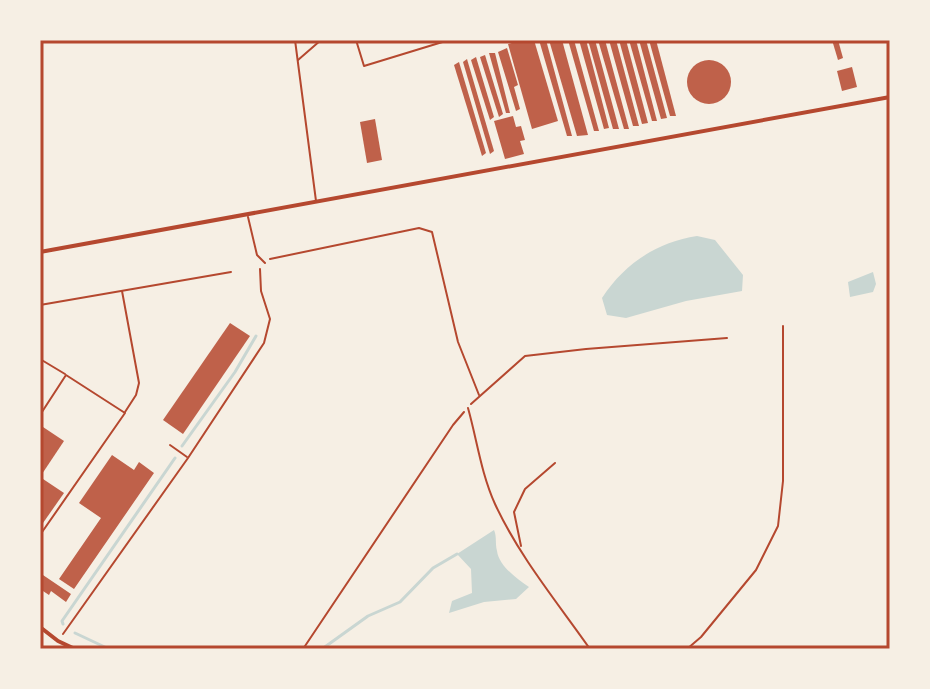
<svg xmlns="http://www.w3.org/2000/svg" width="930" height="689" font-family="'Varela Round',sans-serif">
	<style>
		.water { fill: #c9d6d2 }
		.lines { fill: none; stroke-linecap: round; stroke-linejoin: round }
		.stream { stroke: #c9d6d2; stroke-width: 3 }
		.building { fill: #bf614a }
		.path { stroke: #b5482f; stroke-width: 2 }
		.service { stroke: #b5482f; stroke-width: 2 }
		.minor { stroke: #b5482f; stroke-width: 4 }
		.neatline { fill: none; stroke: #b5482f; stroke-width: 3 }
	</style>
	<rect width="100%" height="100%" fill="#f6efe4"/>
	<g class="water">
		<path d="M697 236 715 240 743 275 742 291 686 301 626 318 607 315 602 298C624 264 657 242 697 236Z"/>
		<polygon points="873,272 876,284 873,292 850,297 848,282"/>
		<path d="M494 530C497 537 495 543 497 551 499 566 517 579 529 587L516 599 484 602 449 613 452 601 472 593 471 569 457 554Z"/>
	</g>
	<g class="lines">
		<g class="stream">
			<polyline points="182,446 235,372 256,336"/>
			<polyline points="63,624 62,621 175,458"/>
			<polyline points="75,633 109,649"/>
			<polyline points="40,646 45,649"/>
			<polyline points="322,649 368,616 400,602 433,568 457,554"/>
		</g>
	</g>
	<g class="building">
		<polygon points="523,40 534,40 558,121 532,129 508,44"/>
		<polygon points="539,40 546,40 572,136 567,136"/>
		<polygon points="549,40 562,40 588,135 577,136"/>
		<polygon points="568,40 574,40 599,131 594,131"/>
		<polygon points="579,40 586,40 609,128 604,129"/>
		<polygon points="588,40 595,40 619,129 613,129"/>
		<polygon points="598,40 605,40 629,129 624,129"/>
		<polygon points="609,40 616,40 639,126 633,126"/>
		<polygon points="619,40 626,40 648,123 642,124"/>
		<polygon points="629,40 636,40 657,121 652,121"/>
		<polygon points="639,40 646,40 667,118 661,119"/>
		<polygon points="649,40 656,40 676,116 670,116"/>
		<polygon points="832,40 838,40 843,58 838,60"/>
		<polygon points="507,48 518,85 514,87 520,109 516,111 498,52"/>
		<polygon points="489,53 495,53 510,113 506,113"/>
		<polygon points="485,55 503,114 499,117 480,57"/>
		<polygon points="476,57 494,117 490,120 471,60"/>
		<polygon points="467,59 494,151 490,154 463,62"/>
		<circle cx="709" cy="82" r="22"/>
		<polygon points="459,62 486,153 482,156 454,65"/>
		<polygon points="852,67 857,87 842,91 837,71"/>
		<polygon points="513,116 516,127 521,126 525,140 520,141 524,154 505,159 494,121"/>
		<polygon points="375,119 382,160 367,163 360,122"/>
		<polygon points="230,323 250,336 183,434 163,420"/>
		<polygon points="40,425 64,441 40,477"/>
		<polygon points="112,455 134,470 139,462 154,473 74,589 59,579 101,518 79,503"/>
		<polygon points="40,477 64,493 43,523 40,521"/>
		<polygon points="40,573 71,594 66,602 51,591 49,595 40,589"/>
	</g>
	<g class="lines">
		<g class="path">
			<polyline points="270,259 419,228 432,232 458,342 479,395"/>
			<polyline points="471,404 525,356 586,349 727,338"/>
			<polyline points="170,445 187,457"/>
			<polyline points="63,634 188,458 264,343 270,319 261,291 260,269"/>
			<polyline points="303,649 453,425 464,412"/>
		</g>
		<g class="service">
			<polyline points="295,40 316,201"/>
			<polyline points="356,40 364,66 449,40"/>
			<polyline points="298,60 321,40"/>
			<polyline points="248,217 257,255 265,263"/>
			<polyline points="122,291 139,383 136,395 125,412"/>
			<polyline points="40,305 231,272"/>
			<polyline points="40,359 65,374"/>
			<path d="M468 408C477 440 481 473 495 504 519 556 557 602 590 649"/>
			<polyline points="40,415 66,375 125,413 40,535"/>
			<polyline points="521,546 514,512 525,489 555,463"/>
			<polyline points="687,649 701,637 756,570 778,526 783,481 783,326"/>
		</g>
		<g class="minor">
			<polyline points="40,252 890,97"/>
			<polyline points="40,627 58,641 75,649"/>
		</g>
	</g>
	<rect width="930" height="689" fill="none" stroke="#f6efe4" stroke-width="84"/>
	<rect x="42" y="42" width="846" height="605" class="neatline"/>
</svg>
